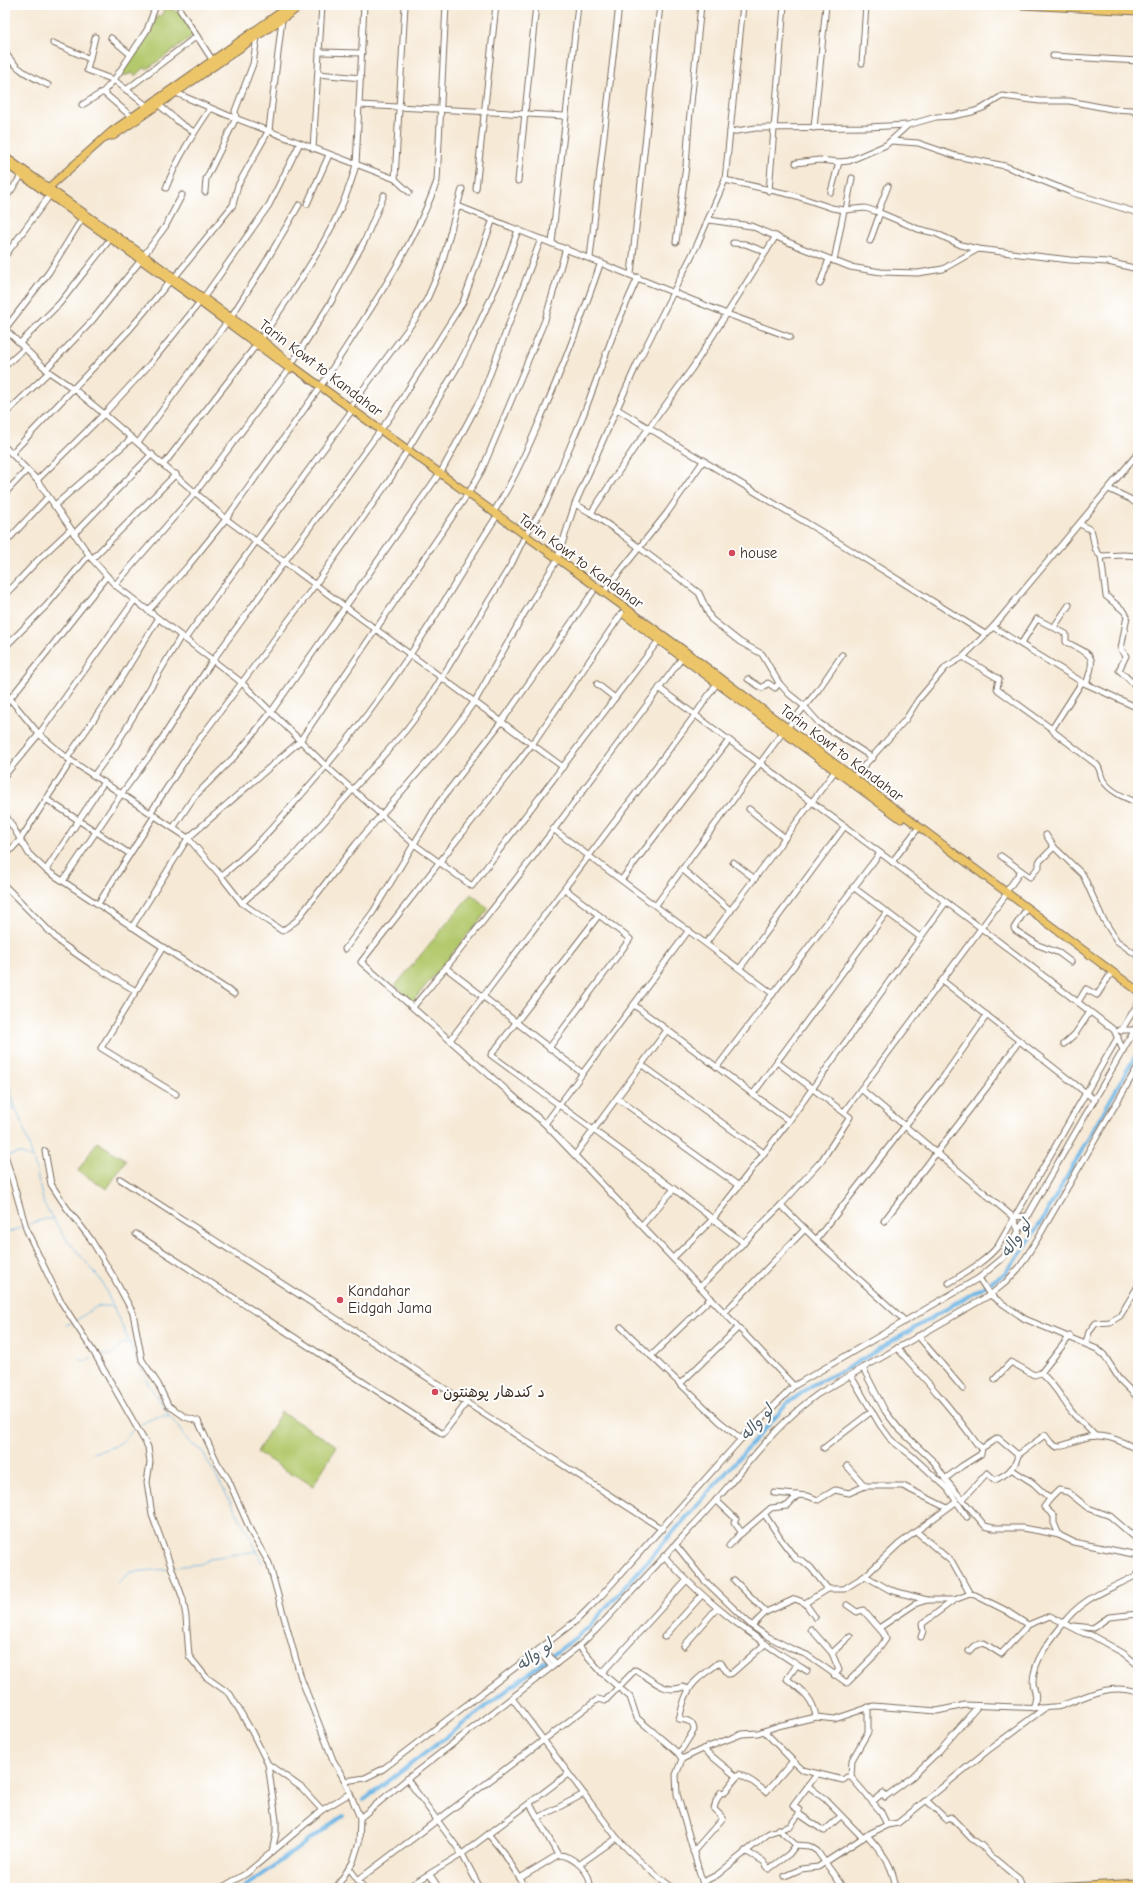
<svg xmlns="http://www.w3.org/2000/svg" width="1143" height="1893" font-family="'Comic Neue','Playpen Sans Arabic',sans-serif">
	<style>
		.green { fill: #b3c96d; stroke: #777a46 }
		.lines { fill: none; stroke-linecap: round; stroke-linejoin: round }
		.stream { stroke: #6db6e5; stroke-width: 1 }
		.canal { stroke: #6db6e5; stroke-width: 4 }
		.minor-casing { stroke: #7c6d5e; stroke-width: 7 }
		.major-casing { stroke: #7c6d5e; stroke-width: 9 }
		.minor { stroke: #fff; stroke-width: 5 }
		.major { stroke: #edc569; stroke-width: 7 }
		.poi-dot { fill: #d1495b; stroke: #fff; stroke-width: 1.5 }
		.labels { text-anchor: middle; stroke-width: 4; stroke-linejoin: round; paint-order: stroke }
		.street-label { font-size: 15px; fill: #3b2a1e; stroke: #fff }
		.poi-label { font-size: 15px; fill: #3b2a1e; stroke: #fff; text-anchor: start }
		.water-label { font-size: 16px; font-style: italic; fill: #4c5b64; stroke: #fff }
	</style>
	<rect width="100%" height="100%" fill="#fff"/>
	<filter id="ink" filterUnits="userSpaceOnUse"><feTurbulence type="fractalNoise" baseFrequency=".025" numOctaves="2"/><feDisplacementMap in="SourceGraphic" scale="8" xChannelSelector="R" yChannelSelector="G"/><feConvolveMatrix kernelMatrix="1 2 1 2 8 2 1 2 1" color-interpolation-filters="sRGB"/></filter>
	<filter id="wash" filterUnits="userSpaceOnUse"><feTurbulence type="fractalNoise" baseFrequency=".012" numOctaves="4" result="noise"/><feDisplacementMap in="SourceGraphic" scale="16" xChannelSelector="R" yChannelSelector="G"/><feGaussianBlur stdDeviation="0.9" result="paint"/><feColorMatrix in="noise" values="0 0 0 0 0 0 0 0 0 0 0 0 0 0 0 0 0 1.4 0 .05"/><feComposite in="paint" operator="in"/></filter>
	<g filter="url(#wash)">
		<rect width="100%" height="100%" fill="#f6e9d5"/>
		<g class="green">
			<polygon points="165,7 180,13 195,35 147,69 143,68 135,76 133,73 123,76 121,72 145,37 151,34 157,16 161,16"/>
			<polygon points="471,894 489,909 413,1001 395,986"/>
			<polygon points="97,1142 126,1160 107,1189 78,1171"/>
			<polygon points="281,1412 337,1446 313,1486 294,1474 293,1475 257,1452"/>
		</g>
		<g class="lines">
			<g class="stream">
				<polyline points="5,1069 15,1107"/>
				<polyline points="5,1098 16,1109 21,1121 33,1158 44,1204 63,1235 101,1280 148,1383 161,1404 189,1442 202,1451 251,1538 262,1563"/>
				<polyline points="5,1108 11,1107 15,1109"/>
				<polyline points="9,1156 19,1153 33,1158"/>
				<polyline points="29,1224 46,1219 53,1219"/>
				<polyline points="5,1234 22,1227"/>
				<path d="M77 1320C93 1310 93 1303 114 1307"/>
				<polyline points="66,1325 71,1323"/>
				<path d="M99 1355C102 1354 106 1355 109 1355 117 1353 118 1344 126 1342L130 1345"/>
				<polyline points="80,1359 86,1361 92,1357"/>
				<path d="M140 1425C148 1420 159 1414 169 1416"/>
				<polyline points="93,1453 113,1447 122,1442 134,1429"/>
				<polyline points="174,1567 201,1564 211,1558 257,1551"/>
				<polyline points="117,1583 131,1572 168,1569"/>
			</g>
			<g class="canal">
				<polyline points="364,1800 588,1628 787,1404 812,1385 846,1369 1003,1275 1021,1253 1043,1219 1138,1051"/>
				<polyline points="243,1888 343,1816"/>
			</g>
		</g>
	</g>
	<g filter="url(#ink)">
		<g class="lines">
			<g class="minor-casing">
				<g id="minor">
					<polyline points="180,10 213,61"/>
					<polyline points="95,37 87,70 114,80 147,106"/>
					<polyline points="111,38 130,54"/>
					<polyline points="53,43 90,59"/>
					<path d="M5 52C16 70 30 76 48 85"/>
					<polyline points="320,52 362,53"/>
					<polyline points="1053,56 1138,61"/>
					<polyline points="862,63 866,5"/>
					<polyline points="318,74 361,78"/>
					<polyline points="126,90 197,36"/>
					<polyline points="103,92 132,117"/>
					<polyline points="176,93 227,115 395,179 409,192"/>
					<polyline points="82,105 103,92 114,80 147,30 156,5"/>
					<polyline points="159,105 180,123 194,132"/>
					<polyline points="360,105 565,116"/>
					<polyline points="814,128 826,5"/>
					<polyline points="730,132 756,128 868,127 907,125"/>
					<polyline points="891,141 918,143 956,156 1005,166 1073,193 1138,213"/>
					<polyline points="313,149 322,5"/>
					<polyline points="796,163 819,160 839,162 849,161 886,145 908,125 936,117 953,116 972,112 983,108 1002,96 1040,101 1069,101 1111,109 1132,110 1138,114"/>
					<polyline points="395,179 405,5"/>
					<polyline points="725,180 793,195 832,208 844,210 865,208 878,212 918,229 935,233 961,245 978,249"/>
					<polyline points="518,181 536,5"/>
					<path d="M166 188C177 159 193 134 210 109"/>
					<polyline points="476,189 496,5"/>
					<polyline points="769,191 784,5"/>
					<polyline points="205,192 206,179 236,118 235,111 253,64 257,37"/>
					<polyline points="831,192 839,162"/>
					<polyline points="5,199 22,175"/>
					<polyline points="307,204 329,155"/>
					<polyline points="458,206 727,314 790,337"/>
					<polyline points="846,210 852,178"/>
					<polyline points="878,212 888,186"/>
					<polyline points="709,220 751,226 802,248 850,267 881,272 918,273 943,269 978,249 1070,260 1108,262 1138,269"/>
					<polyline points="870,241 880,213"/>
					<polyline points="676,242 686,166 689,123 701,5"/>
					<polyline points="552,243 578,5"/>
					<polyline points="733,243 745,244 766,252"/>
					<polyline points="144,255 165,227 182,195"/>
					<polyline points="5,256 50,195"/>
					<polyline points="590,258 619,5"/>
					<polyline points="834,261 844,210"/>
					<polyline points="631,274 660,5"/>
					<polyline points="175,277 233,205 238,185 269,130 282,19"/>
					<polyline points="820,284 829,259"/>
					<polyline points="204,297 269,205 300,143"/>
					<polyline points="231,317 264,265 299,205"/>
					<polyline points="5,329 49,372 74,389 104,414 226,519 563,767"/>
					<polyline points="5,329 49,272 83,217"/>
					<path d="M261 339C297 284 339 230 356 165L364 5"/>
					<polyline points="20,343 60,303 111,238"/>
					<polyline points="291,365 331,302 365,240 384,195"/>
					<polyline points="5,366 24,349"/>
					<polyline points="46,369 91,322 141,260"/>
					<path d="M321 386C361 323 412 252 437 181L446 5"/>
					<polyline points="350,407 416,318 427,299 441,267 462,189"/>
					<polyline points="617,409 825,534 985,634"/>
					<polyline points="5,414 49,372"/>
					<polyline points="138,443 227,322"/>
					<polyline points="5,447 37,480 92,559 115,585 241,682 326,766 414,844 472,886 659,640"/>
					<polyline points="12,453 130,329 170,281"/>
					<polyline points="164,464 257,344"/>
					<polyline points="440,474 481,398 541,239"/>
					<polyline points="37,480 104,414 150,364 200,302"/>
					<polyline points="1109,489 1130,499 1138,505"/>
					<polyline points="5,493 27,470"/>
					<polyline points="468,494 482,470 545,320 566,248"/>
					<polyline points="575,504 591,513 620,533 699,593 711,619 740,642 762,654 779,683 789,694 804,706 819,723 873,758"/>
					<polyline points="54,506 132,438"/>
					<path d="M493 513C513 482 528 449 542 415 564 365 583 314 601 262"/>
					<polyline points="591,513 635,447 693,367 776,236"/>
					<path d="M1080 524 1091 530C1095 540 1092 550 1101 556L1124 555 1138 556"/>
					<polyline points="74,534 152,454"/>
					<polyline points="525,536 546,503 583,416 616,327 638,277"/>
					<polyline points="5,543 48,497"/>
					<polyline points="1101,556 1106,596 1124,611 1127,616 1121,649 1126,656 1119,670 1138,688"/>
					<polyline points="92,559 176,474"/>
					<polyline points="115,585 195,493 289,369"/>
					<polyline points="603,593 667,513 704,460"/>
					<polyline points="5,595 38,560 71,529"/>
					<polyline points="148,611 188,566 226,519 318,390"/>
					<polyline points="622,613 533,743 361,962 545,1124 794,1386"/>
					<polyline points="993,627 1082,682 1138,708"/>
					<polyline points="1054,627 1069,605"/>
					<polyline points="185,639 350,413"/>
					<path d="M1021 644 1037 619 1066 634V642C1092 656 1097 654 1086 684"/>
					<polyline points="5,647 47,605 89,555"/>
					<path d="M963 657 999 679 997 688 998 690 1052 729 1054 732 1097 765C1101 770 1100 775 1103 780 1110 792 1126 798 1138 803"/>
					<polyline points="748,679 762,688 768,683 775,688 779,683"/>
					<polyline points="597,684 615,698"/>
					<polyline points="659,688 981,928 1114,1030 1123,1050"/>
					<polyline points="5,693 39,734 67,758 188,838 221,876 242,903 282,931 296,921 356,844 442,745 475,701 525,612 557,560 575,504 607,431 637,364 697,245 725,180 743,5"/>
					<polyline points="5,705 107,576"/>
					<polyline points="787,728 818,690 842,655"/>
					<polyline points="1052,729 1082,682"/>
					<polyline points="67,758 112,693 158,619"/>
					<polyline points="5,775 39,734 134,601"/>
					<polyline points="94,775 115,747 181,636"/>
					<polyline points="854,777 906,719 918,700 946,667 963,657 993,627 1138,453"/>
					<polyline points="46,799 130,854"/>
					<polyline points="749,809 785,838"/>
					<polyline points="151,812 195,745 315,585 389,481 458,366 471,341 504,270 518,230"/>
					<polyline points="5,814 29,854 46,870 234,994"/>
					<polyline points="173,828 194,797 237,754 271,712 437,477"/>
					<polyline points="553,829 773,994"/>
					<polyline points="1046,835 1054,847 1083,875 1102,917 1117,941 1138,956"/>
					<polyline points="5,856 20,840 71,761"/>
					<polyline points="1001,856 1030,877 1039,867 1039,862 1054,847"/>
					<polyline points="733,862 755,879"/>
					<polyline points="892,862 919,827"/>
					<polyline points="682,869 731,911"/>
					<polyline points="46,870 104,782"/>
					<path d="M221 876C252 852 276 824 302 794 341 750 378 702 411 653 441 610 466 563 495 519"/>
					<polyline points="622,879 729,740"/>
					<polyline points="63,881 122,793 157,746 213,660 393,413 463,302 493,219"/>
					<polyline points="5,886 62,944 91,964 136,991"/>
					<polyline points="853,887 920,937"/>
					<polyline points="1006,892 1021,871"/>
					<polyline points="1005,896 861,1089 1013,1217 1019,1232"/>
					<polyline points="242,903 290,860 406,730 425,705 442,677 512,563 523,540"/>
					<polyline points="98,904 155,815"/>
					<polyline points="656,905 783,732"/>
					<polyline points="1025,911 1014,928 1015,930 1038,945 1059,953 1071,962"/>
					<polyline points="599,915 491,1055 674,1189 744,1243"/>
					<polyline points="132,927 188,838 300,741 465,498"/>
					<polyline points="706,943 835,771"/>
					<polyline points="163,947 101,1048 176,1094"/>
					<polyline points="345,949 373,912 438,804 502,721 593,592"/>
					<polyline points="446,968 582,1073"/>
					<polyline points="740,968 845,826"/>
					<polyline points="943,981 1095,1100"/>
					<polyline points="1078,1002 1086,989 1097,995 1110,975"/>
					<polyline points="634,1005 789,1121"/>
					<path d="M413 1007C508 895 594 775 682 658"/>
					<polyline points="1119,1030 1135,1030"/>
					<polyline points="1121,1031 1137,1005"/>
					<polyline points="451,1039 695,715 717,683"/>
					<polyline points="1064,1044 1075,1034 1090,1012"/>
					<polyline points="549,1048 630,939 565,889"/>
					<polyline points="642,1065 764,1153"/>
					<polyline points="717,1067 880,853"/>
					<polyline points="753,1094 887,912"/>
					<polyline points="617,1098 739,1186"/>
					<polyline points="844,1112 861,1089"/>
					<polyline points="545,1124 689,930"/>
					<polyline points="45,1151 51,1184 66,1207 90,1238 113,1276 133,1313 142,1360 158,1384 168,1405 185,1417 198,1421 218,1464 228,1479 252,1534 269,1563 301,1678 333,1760 345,1781 360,1818 359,1843 353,1862 336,1888"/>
					<polyline points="5,1155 27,1231 60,1300 93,1351 148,1447 150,1462 147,1482 152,1515 183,1599 186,1617 189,1656 206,1677 230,1694 252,1732 268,1764 276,1820 276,1833 272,1852"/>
					<polyline points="575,1155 667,1030"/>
					<polyline points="120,1179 662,1529"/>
					<polyline points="781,1205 816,1240 904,1320"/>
					<polyline points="1013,1217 1028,1216"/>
					<polyline points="884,1221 987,1087 1019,1041"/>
					<polyline points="642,1225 674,1189"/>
					<polyline points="136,1234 443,1434 467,1402"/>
					<polyline points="816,1240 944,1076 987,1015"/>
					<polyline points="673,1258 713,1219 789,1121 946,902"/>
					<polyline points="979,1278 990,1295 1025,1319 1097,1349 1104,1355 1120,1380 1138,1398"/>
					<path d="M949 1283C966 1272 985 1262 998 1246L1118 1037"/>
					<polyline points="700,1287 781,1205 822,1160 850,1117 777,1062"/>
					<polyline points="724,1313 805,1229"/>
					<polyline points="621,1327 719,1421 741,1439"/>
					<polyline points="918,1336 963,1389"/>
					<polyline points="1086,1343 1089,1332 1096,1323 1110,1322 1120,1316 1138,1286"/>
					<path d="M897 1348C925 1379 953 1410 977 1444L982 1448"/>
					<polyline points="651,1356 711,1298"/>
					<polyline points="863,1368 885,1411 899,1429 934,1462 945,1479 985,1526 993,1528 1022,1528 1045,1532 1059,1535 1073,1542 1138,1555"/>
					<path d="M1041 1373C1056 1386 1060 1396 1071 1411 1078 1420 1088 1427 1095 1436"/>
					<polyline points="851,1376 880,1425 891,1440 912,1456 948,1489 967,1517"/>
					<polyline points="995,1379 1011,1362 1034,1375 1041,1373 1070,1336"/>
					<polyline points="680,1384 738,1328"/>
					<polyline points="824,1448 872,1411"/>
					<polyline points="847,1466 865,1486"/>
					<polyline points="1011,1469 1033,1483 1050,1499 1044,1507 1054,1516 1054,1523 1059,1535"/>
					<polyline points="945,1479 962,1466 981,1454 982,1448 998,1438 1018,1455"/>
					<polyline points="774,1493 808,1496 818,1500 835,1490 849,1493 865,1486 903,1486 947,1508"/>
					<path d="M963 1499 987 1473 995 1480C1007 1474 1015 1469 1018 1455L1045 1435 1051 1443 1057 1447C1065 1445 1072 1442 1081 1439 1101 1431 1120 1440 1138 1450"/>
					<polyline points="1050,1499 1059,1490 1068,1492 1088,1508 1110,1516 1138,1540"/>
					<polyline points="716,1500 736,1519 734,1522 742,1533"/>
					<polyline points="765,1515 782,1541 796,1559 803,1561 811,1568 828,1589"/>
					<polyline points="917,1532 952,1562 970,1594"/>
					<polyline points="675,1544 704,1580 752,1626 765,1635 792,1649 807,1655 847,1683 873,1657 886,1639 883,1633 863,1610 857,1612 847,1605"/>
					<polyline points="729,1546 737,1537 771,1508 787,1506 798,1495"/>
					<path d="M664 1556C706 1604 753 1637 807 1671"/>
					<polyline points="865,1576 890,1590 927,1600"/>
					<polyline points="734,1580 766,1612"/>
					<polyline points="805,1603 815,1617"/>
					<path d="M1062 1625C1082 1597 1107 1591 1135 1576L1138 1573"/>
					<polyline points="752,1626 766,1612 795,1599 805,1603 828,1589 844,1589 865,1576 899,1544 956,1502"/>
					<polyline points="1074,1626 1093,1628 1109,1617 1138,1614"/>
					<polyline points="879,1628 915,1604 927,1600 954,1600 970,1594 975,1595 1005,1610 1028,1625"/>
					<polyline points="811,1629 832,1653 839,1670 834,1675"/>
					<polyline points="664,1637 702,1595"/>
					<polyline points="921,1637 923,1631 922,1624 954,1600"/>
					<polyline points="579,1646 602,1673 630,1697 637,1718 678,1753 682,1759"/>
					<polyline points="684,1646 717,1608"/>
					<polyline points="543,1648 556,1664"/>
					<polyline points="539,1651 552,1667"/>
					<polyline points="969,1651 974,1646 984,1643 1001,1654 1028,1625 1050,1616 1083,1633 1091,1635 1123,1653 1138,1665"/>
					<polyline points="832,1653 850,1636"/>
					<path d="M797 1665 787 1679C802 1691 813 1697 816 1717"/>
					<polyline points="602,1673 686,1581"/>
					<path d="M512 1698 617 1838C634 1857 652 1873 673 1888"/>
					<polyline points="868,1707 868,1732 852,1760 851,1777 881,1812 887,1825"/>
					<path d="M1033 1708C1039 1691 1033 1694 1033 1681 1034 1659 1051 1639 1064 1623"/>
					<polyline points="764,1731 793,1761 803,1770 843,1780 847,1777 851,1777"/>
					<polyline points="703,1749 737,1777"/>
					<path d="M678 1753 682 1749 694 1730C693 1721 687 1720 679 1719 683 1704 686 1689 698 1679 704 1673 712 1669 718 1663H721L728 1674 732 1673 765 1644"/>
					<polyline points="268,1764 302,1788 322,1810"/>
					<polyline points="817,1774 793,1806 799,1810 799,1814 824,1831 841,1816"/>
					<polyline points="407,1779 462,1854 480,1888"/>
					<polyline points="345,1781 365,1778 383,1769 577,1620 601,1596 741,1439 794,1386 979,1278 1003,1258 1138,1024"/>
					<polyline points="808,1786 825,1799 863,1838"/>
					<polyline points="926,1800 946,1819 951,1817 972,1839 982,1846 991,1856 1019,1879 1022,1888"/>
					<polyline points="873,1801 883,1793 885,1797 912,1777 939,1751 978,1706"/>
					<polyline points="530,1804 558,1855"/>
					<path d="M360 1818 407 1779 579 1646 595 1631C636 1587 677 1544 717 1499 749 1463 778 1422 818 1394L990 1295 1006 1282 1019 1268 1038 1238 1138 1066"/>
					<polyline points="538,1818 584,1794"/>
					<polyline points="778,1829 796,1845 809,1846 817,1851 840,1883 841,1888"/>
					<polyline points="489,1835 505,1855 526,1888"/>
					<path d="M867 1835C883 1854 892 1863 896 1888"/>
					<polyline points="745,1851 763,1861 769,1869 789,1854 796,1845"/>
					<polyline points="693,1852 723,1818 714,1809 716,1801 721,1792 724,1793 739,1774 753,1782 766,1792 793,1761"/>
					<polyline points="580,1864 617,1838"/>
					<polyline points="349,1868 364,1888"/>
					<polyline points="430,1875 439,1888"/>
					<polyline points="785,1876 801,1869 818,1867 867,1835 887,1825 898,1823 987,1751 1045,1708"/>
					<path d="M520 1878 558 1855C572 1854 594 1874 589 1888"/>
					<path d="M358 1880 598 1699 605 1701 635 1670C650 1677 664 1695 683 1687L689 1689"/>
					<polyline points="703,1882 717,1875 769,1833 790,1826 799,1814"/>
					<polyline points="221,1888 247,1873 322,1810 349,1794"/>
					<polyline points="412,1888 413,1884 462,1854 568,1774"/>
					<path d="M704 1888 677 1794 676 1775 682 1759 703 1749 742 1734 758 1733 778 1726 816 1717 835 1719 873 1706 937 1711 965 1705 1045 1708C1051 1706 1056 1708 1061 1706 1087 1696 1109 1683 1138 1692"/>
				</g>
			</g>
			<g class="major-casing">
				<g id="major">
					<polyline points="1021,5 1138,11"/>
					<polyline points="107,136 113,136 302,5"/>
					<polyline points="5,157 261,339 291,365 682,649 1138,991"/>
					<polyline points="5,163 200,302 290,369"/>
					<polyline points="46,190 111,132 291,5"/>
					<polyline points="626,616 901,819"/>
					<polyline points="1053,1888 1138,1883"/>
				</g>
			</g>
			<use href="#minor" class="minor"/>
			<use href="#major" class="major"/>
		</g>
	</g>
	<g class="poi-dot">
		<circle cx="732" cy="553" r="4"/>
		<circle cx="340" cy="1300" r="4"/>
		<circle cx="435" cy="1392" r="4"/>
	</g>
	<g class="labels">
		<g class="street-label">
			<text transform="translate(321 368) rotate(37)" y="5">Tarin Kowt to Kandahar</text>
			<text transform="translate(581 561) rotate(36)" y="5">Tarin Kowt to Kandahar</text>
			<text transform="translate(842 753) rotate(37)" y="5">Tarin Kowt to Kandahar</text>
		</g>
		<g class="poi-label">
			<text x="740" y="558">house</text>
			<text x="348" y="1296">Kandahar<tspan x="348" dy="17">Eidgah Jama</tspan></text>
			<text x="443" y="1397">د کندهار پوهنتون</text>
		</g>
		<g class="water-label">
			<text transform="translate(1015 1238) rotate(-55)" y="6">لو واله</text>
			<text transform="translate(756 1422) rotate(-48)" y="6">لو واله</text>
			<text transform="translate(534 1654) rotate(-37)" y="6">لو واله</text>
		</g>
	</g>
	<rect width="1143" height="1893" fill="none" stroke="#fff" stroke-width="20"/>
</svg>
